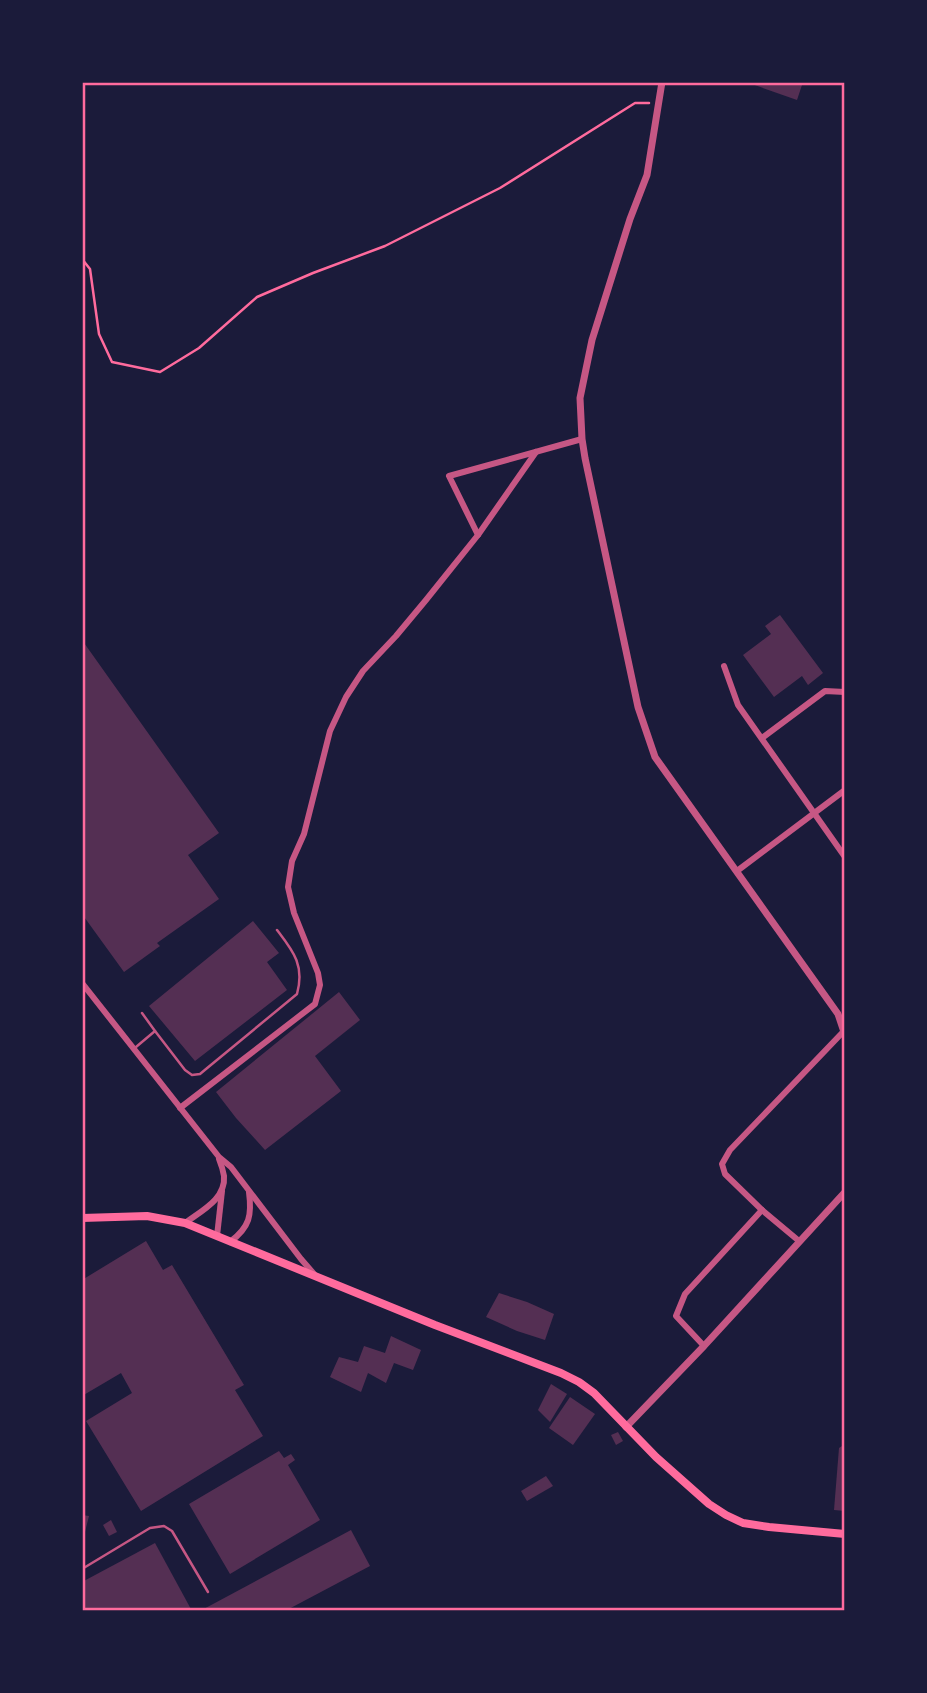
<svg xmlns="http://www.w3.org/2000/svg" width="927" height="1693" font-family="Rubik,sans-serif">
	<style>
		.building { fill: #542f53 }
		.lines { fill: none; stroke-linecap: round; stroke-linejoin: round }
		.path { stroke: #ff6b9d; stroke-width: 2.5 }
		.service { stroke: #c65784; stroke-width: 2.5 }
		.minor { stroke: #c65784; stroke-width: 6 }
		.tertiary { stroke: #c65784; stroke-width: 7 }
		.secondary { stroke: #ff6b9d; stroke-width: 8 }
		.neatline { fill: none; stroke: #ff6b9d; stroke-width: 2.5 }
	</style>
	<rect width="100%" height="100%" fill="#1b1b3a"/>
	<g class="building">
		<polygon points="746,82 803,82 797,100"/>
		<polygon points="780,615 823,673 808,685 802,676 774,697 743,655 771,634 765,626"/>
		<polygon points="82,640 219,833 188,855 219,899 157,943 160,946 124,972 82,914"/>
		<polygon points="253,921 279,953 267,962 287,990 195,1061 149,1006"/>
		<polygon points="339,992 360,1020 315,1056 341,1091 265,1150 236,1118 216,1092"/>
		<polygon points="146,1241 163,1270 172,1265 244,1385 235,1390 263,1436 141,1511 86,1421 132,1393 121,1373 82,1396 82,1280"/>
		<polygon points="499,1293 527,1302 554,1314 545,1340 517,1331 486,1317"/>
		<polygon points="391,1336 421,1350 413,1370 394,1363 386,1383 368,1373 361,1392 330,1377 339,1357 358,1362 364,1346 385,1353"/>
		<polygon points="551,1384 567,1394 550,1422 538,1410"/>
		<polygon points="570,1397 595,1414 573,1445 549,1428"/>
		<polygon points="618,1432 623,1441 616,1445 611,1435"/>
		<polygon points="845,1444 845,1511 834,1510 839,1448"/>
		<polygon points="279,1451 284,1458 291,1454 295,1460 288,1465 320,1520 230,1574 189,1504"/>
		<polygon points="546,1476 553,1486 527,1501 521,1491"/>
		<polygon points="82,1515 89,1516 83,1540 82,1540"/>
		<polygon points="111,1520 117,1532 109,1536 103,1525"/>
		<polygon points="351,1530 370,1566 285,1611 200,1611"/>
		<polygon points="155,1543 192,1611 82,1611 82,1582"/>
	</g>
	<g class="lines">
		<polyline class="path" points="82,259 90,269 99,334 112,362 160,372 199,348 257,297 313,273 385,246 500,188 635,103 649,103"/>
		<g class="service">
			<polyline points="142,1013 155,1031"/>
			<path d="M136 1047 155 1031 185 1070 192 1075 200 1074 206 1069 297 994C305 965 293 951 277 930"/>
			<polyline points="82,1569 150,1528 164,1526 172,1531 208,1592"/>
		</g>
		<g class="minor">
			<polyline points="478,535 449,476 582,439"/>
			<polyline points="724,666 738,705 845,857"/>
			<polyline points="762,738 825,691 845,692"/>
			<polyline points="737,871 845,790"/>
			<polyline points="82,983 219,1157 231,1167 301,1259 314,1274"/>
			<polyline points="180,1108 315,1004 320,985 318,973 294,913 288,887 292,861 304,834 330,731 346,697 363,671 396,636 426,600 478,535 536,452"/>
			<path d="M185 1223C201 1211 226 1199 224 1176 223 1170 221 1164 219 1159"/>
			<polyline points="217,1236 222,1191"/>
			<polyline points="799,1241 762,1210 725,1174 722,1164 730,1150 843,1032"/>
			<path d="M230 1242C250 1227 252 1215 249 1192"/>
			<polyline points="704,1346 676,1316 685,1294 762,1210"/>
		</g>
		<g class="tertiary">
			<polyline points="662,82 647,175 630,219 592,340 580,398 582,439 585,458 638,707 655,757 838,1014 845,1035"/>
			<polyline points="626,1427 704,1346 845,1192"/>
		</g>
		<polyline class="secondary" points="82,1218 147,1216 185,1223 435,1325 561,1373 579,1382 594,1393 656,1457 709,1504 726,1515 743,1523 769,1527 845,1534"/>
	</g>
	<rect width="927" height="1693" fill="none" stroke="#1b1b3a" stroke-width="168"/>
	<rect x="84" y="84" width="759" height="1525" class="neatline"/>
</svg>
